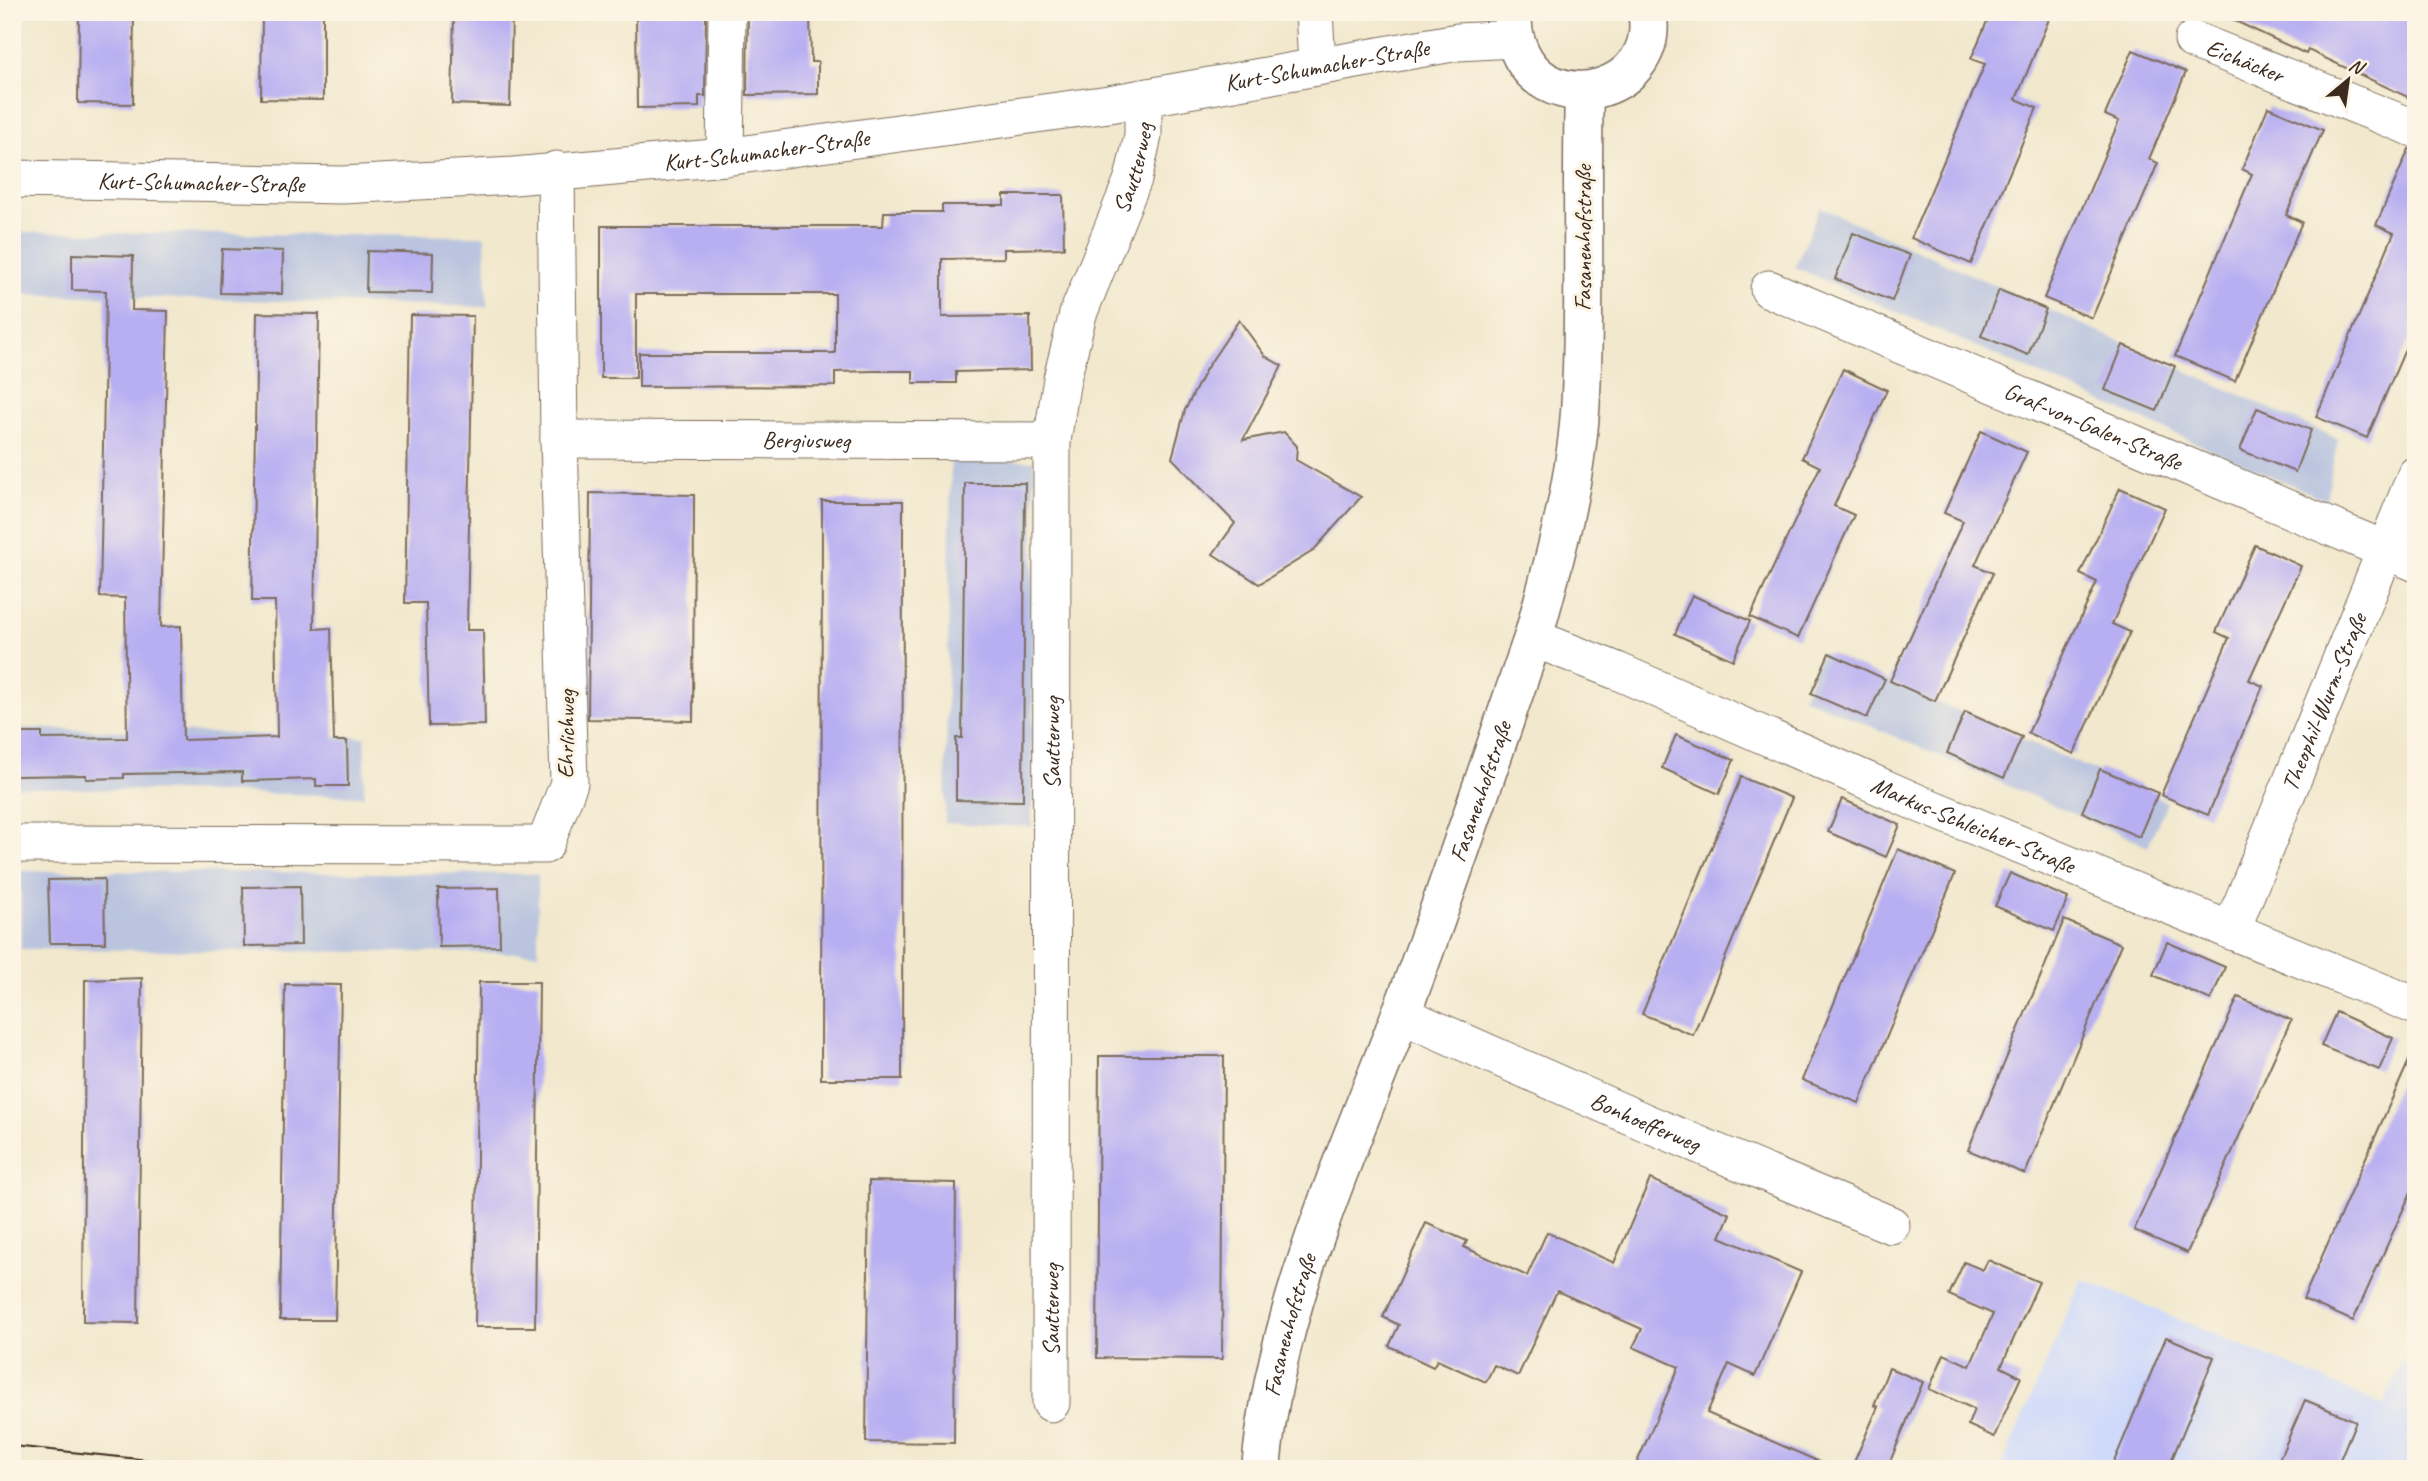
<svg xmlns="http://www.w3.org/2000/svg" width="2428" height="1481" font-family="Caveat,sans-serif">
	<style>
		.built { fill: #cfdafa }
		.industrial { fill: #bac4de }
		.building { fill: #b8aff2 }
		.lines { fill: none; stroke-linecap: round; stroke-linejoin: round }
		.minor-casing { stroke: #7b6c5b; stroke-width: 39 }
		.tertiary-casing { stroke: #7b6c5b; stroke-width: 41 }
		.minor { stroke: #fff; stroke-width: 37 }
		.tertiary { stroke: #fff; stroke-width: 38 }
		.tram { stroke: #3b2a1e; stroke-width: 2 }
		.labels { text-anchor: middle; stroke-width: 6; stroke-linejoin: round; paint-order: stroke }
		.street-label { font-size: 24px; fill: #3b2a1e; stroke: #fcf5e5 }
	</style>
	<rect width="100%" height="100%" fill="#fcf5e5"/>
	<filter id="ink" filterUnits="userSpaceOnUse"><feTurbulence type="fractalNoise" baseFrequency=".0143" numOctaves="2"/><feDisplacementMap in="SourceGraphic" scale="14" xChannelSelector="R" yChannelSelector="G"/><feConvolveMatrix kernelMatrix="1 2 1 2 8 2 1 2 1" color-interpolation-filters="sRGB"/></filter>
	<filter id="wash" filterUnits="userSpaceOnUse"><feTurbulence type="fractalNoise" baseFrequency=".00686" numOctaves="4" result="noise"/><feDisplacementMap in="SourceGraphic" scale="28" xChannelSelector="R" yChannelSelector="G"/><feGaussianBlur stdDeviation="1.57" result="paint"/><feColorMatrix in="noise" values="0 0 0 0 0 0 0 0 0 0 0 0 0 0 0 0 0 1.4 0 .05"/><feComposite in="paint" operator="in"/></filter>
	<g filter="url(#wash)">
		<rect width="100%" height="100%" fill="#f1e8cd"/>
		<polygon class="built" points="2082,1279 2384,1405 2416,1326 2416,1469 2000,1469"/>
		<g class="industrial">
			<polygon points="1820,207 2338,439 2326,500 1795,267"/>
			<polygon points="12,232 485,236 487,307 12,294"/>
			<polygon points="951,458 1034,461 1032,827 945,823"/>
			<polygon points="1822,652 2167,802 2148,846 1803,697"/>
			<polygon points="12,728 365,737 364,796 12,787"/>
			<polygon points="21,871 538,874 538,953 21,949"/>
		</g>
		<g id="blocks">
			<g class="building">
				<polygon points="79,12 134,12 133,104 78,103"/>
				<polygon points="262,12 323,12 323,100 261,99"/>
				<polygon points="454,12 512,12 510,106 452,104"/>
				<polygon points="636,12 706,12 705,96 699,96 699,107 637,108"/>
				<polygon points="748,12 810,12 811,62 818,62 818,94 747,95"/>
				<polygon points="1991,12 2052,12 2016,99 2037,108 1971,264 1911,238 1985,64 1971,59"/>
				<polygon points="2216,12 2416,12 2416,101 2308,50 2306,54"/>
				<polygon points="2133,50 2186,72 2149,159 2158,163 2092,318 2044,298 2119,121 2105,115"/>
				<polygon points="2268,107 2323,130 2286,215 2302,222 2235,381 2175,356 2252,174 2242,169"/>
				<polygon points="2409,149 2416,149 2416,324 2367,438 2316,417 2394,233 2376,225"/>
				<polygon points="1004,195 1063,195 1064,248 1004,249 1004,258 942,259 942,317 1030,316 1031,370 956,372 956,383 913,383 913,371 874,371 835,372 835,386 639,387 639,353 835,353 835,294 636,294 636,378 601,378 601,226 883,226 884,212 942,212 942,205 1004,205"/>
				<polygon points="1853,233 1910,255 1892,301 1835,279"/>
				<polygon points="222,249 283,251 282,294 220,293"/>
				<polygon points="367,251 433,253 432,293 366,292"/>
				<polygon points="72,254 133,256 132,310 168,311 161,627 181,626 183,740 277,737 275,601 252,601 257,313 319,314 314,629 331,628 334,741 347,741 348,786 316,786 316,779 242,781 242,772 124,774 124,778 86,779 86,775 15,776 14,733 42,733 42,739 127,738 125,598 100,597 106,291 72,290"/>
				<polygon points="1999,290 2046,309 2028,355 1981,336"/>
				<polygon points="410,315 473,316 467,630 483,630 485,725 429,726 426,603 405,603"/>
				<polygon points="1239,320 1265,356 1282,366 1243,440 1284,432 1297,446 1296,460 1361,497 1313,551 1259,584 1213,554 1235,523 1172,458 1185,410 1206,369"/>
				<polygon points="2123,345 2175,366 2157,411 2105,390"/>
				<polygon points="1843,369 1887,390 1834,506 1854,515 1798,638 1750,617 1820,467 1802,458"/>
				<polygon points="2257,408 2311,430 2295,472 2240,450"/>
				<polygon points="1981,431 2027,452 1975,565 1993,573 1935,701 1890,681 1963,521 1944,513"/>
				<polygon points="965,483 1025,483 1023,801 956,800 956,738 962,738"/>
				<polygon points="2120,488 2165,508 2112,624 2130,632 2074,754 2028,733 2097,582 2080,574"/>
				<polygon points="590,493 694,495 693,721 588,719"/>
				<polygon points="822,501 903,501 902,1079 821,1079"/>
				<polygon points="2255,545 2301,566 2249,680 2263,686 2208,815 2161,795 2229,638 2216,632"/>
				<polygon points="1692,595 1750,621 1733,660 1675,634"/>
				<polygon points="1829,653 1885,679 1867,718 1811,694"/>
				<polygon points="1965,712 2022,737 2004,778 1947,753"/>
				<polygon points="1676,735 1734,760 1719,794 1662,768"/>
				<polygon points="2100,769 2158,793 2139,837 2082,812"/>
				<polygon points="1741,777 1792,798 1693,1035 1642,1014"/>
				<polygon points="1842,799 1900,825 1886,857 1828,832"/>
				<polygon points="1898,849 1955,874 1859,1103 1802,1080"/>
				<polygon points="2010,873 2068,898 2054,931 1995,906"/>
				<polygon points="104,879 105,943 50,943 48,880"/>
				<polygon points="300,886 301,945 244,946 243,887"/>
				<polygon points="499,888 500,946 439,947 438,889"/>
				<polygon points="2064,920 2121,944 2025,1174 1968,1150"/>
				<polygon points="2167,942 2225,967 2211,1000 2153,975"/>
				<polygon points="142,978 138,1323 83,1322 85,980"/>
				<polygon points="479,982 539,982 535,1327 475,1327"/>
				<polygon points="285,984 341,985 335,1320 280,1320"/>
				<polygon points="2238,997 2291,1020 2187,1253 2134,1230"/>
				<polygon points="2336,1012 2393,1038 2379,1070 2321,1046"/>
				<polygon points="2416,1045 2416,1181 2353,1321 2303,1299"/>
				<polygon points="1099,1056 1224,1056 1222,1359 1097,1358"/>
				<polygon points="1650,1179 1730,1214 1720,1237 1801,1272 1755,1376 1729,1364 1707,1413 1836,1469 1634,1469 1679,1367 1633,1347 1642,1329 1557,1291 1518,1376 1494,1365 1486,1382 1437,1360 1433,1367 1389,1346 1399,1325 1383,1317 1426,1223 1467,1241 1464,1247 1527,1276 1547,1232 1614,1263"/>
				<polygon points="869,1181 956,1183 954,1443 866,1442"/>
				<polygon points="1988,1260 2039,1282 2001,1367 2021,1377 1994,1437 1968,1425 1974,1409 1929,1389 1944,1354 1970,1366 1993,1314 1949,1295 1964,1262 1983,1270"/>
				<polygon points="2166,1337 2214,1357 2168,1469 2111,1469"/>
				<polygon points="1889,1368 1923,1382 1887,1469 1851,1469 1878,1407 1874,1405"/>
				<polygon points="2305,1400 2356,1421 2336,1469 2275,1469"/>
			</g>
		</g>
	</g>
	<g filter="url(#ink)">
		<use href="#blocks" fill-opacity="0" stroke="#7b6c5b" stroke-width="2"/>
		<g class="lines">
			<g class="minor-casing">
				<g id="minor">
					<polyline points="1314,12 1317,64"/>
					<path id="s1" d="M2193 40 2416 129"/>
					<polyline points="725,157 727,12"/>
					<path id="s2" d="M12 179 342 185 514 176 725 157 1109 104 1458 42 1514 39"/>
					<path id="s3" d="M1769 289 2416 563"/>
					<path id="s4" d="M559 439 1052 441"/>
					<path id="s5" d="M1533 638 1617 671 1918 803 2416 1006"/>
					<polyline points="12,844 545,845 569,783 559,439 556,170"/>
					<path id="s6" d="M2231 931 2416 475"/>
					<path id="s7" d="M1400 1014 1649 1124 1891 1225"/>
					<path id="s8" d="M1051 1403 1052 441 1062 379 1078 314 1133 179 1143 136V98"/>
				</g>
			</g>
			<g class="tertiary-casing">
				<g id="tertiary">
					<path d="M1514 12C1511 25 1514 38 1519 50 1550 123 1663 90 1647 12"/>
					<path id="s9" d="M1261 1469C1276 1295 1357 1135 1416 974 1457 863 1494 750 1533 638 1555 559 1578 476 1581 394 1586 293 1581 192 1584 92"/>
				</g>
			</g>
			<use href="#minor" class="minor"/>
			<use href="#tertiary" class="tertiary"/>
			<g class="tram">
				<polyline points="12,1446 237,1469"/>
				<polyline points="12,1466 32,1469"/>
			</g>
		</g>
	</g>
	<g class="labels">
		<g class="street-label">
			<text dy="8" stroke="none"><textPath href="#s1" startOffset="56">Eichäcker</textPath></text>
			<text dy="8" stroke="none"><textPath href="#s2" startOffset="1323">Kurt-Schumacher-Straße</textPath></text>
			<text dy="8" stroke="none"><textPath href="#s2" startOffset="756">Kurt-Schumacher-Straße</textPath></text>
			<text dy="8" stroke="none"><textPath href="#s8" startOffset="1248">Sautterweg</textPath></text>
			<text dy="8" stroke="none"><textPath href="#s2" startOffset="189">Kurt-Schumacher-Straße</textPath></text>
			<text transform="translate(1583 238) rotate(-90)" y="8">Fasanenhofstraße</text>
			<text dy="8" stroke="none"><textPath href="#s3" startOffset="352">Graf-von-Galen-Straße</textPath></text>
			<text dy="8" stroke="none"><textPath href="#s4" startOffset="247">Bergiusweg</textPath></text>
			<text dy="8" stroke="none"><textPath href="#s6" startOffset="247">Theophil-Wurm-Straße</textPath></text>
			<text transform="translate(566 734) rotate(-90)" y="8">Ehrlichweg</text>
			<text dy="8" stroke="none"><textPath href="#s8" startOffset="660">Sautterweg</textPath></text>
			<text dy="8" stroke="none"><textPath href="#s9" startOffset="714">Fasanenhofstraße</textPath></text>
			<text dy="8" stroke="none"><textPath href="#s5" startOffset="478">Markus-Schleicher-Straße</textPath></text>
			<text dy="8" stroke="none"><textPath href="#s7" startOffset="268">Bonhoefferweg</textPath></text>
			<text dy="8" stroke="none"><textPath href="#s8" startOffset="93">Sautterweg</textPath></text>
			<text dy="8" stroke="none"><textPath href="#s9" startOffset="147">Fasanenhofstraße</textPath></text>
		</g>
	</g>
	<rect width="2428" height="1481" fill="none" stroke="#fcf5e5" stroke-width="42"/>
	<g transform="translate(2348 80) rotate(29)" stroke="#fcf5e5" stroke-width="5" paint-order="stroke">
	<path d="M0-5L12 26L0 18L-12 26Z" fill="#3b2a1e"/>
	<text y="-10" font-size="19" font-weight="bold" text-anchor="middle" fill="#3b2a1e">N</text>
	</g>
</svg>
